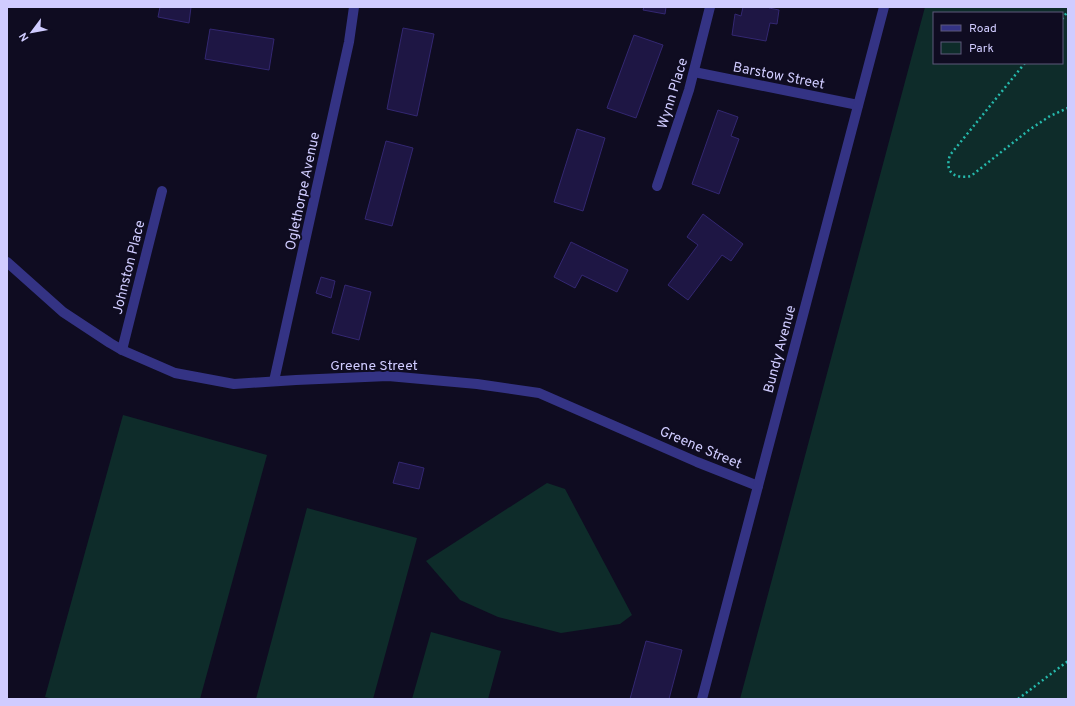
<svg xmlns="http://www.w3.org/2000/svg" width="1075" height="706" font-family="Overpass,sans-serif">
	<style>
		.green { fill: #0e2c2a; fill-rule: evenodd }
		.building { fill: #1e1644; stroke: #332771 }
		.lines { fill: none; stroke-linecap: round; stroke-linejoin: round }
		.path { stroke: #26b9ac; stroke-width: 2.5; stroke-dasharray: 2 3; stroke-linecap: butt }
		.street { stroke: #343384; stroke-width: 10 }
		.labels { text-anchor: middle; stroke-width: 4; stroke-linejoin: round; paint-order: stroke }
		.street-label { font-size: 14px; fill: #d0ccff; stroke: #0f0c21 }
	</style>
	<rect width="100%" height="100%" fill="#0f0c21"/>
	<g class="green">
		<path d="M925 7H1068V699H740ZM934 13H1062V63H934Z"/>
		<polygon points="123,415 267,455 200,699 53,699 45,697"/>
		<polygon points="547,483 565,489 632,615 620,624 561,633 498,617 460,600 426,561"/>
		<polygon points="307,508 417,538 373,699 256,699"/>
		<polygon points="431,632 501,651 488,699 412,699"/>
	</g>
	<g class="building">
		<polygon points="160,7 191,7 189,23 158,17"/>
		<polygon points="644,7 666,7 665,14 643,10"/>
		<polygon points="743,7 769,7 769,8 779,10 777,24 770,23 766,41 732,35 735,14 741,16"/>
		<polygon points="403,28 434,34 417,116 387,109"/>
		<polygon points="210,29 274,39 269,70 205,59"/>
		<polygon points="634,35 663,45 636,118 607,108"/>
		<polygon points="718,110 738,117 731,136 739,139 719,194 692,184"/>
		<polygon points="577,129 605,138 583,211 554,202"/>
		<polygon points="386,141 413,148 392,226 365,219"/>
		<polygon points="703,214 743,244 731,261 722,255 688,300 668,285 698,245 687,237"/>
		<polygon points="571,242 628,270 617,292 582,275 575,288 554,277"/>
		<polygon points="321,277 335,281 331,298 316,293"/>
		<polygon points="345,285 371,292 359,340 332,333"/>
		<polygon points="399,462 424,468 419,489 393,483"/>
		<polygon points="646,641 682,650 669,699 630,699"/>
	</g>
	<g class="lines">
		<g class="path">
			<polyline points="1062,19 1068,11"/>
			<path d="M1025 63 950 155C944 173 955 179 971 176L1029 130 1050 116 1068 108"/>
			<polyline points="1018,699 1068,661"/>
		</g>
		<g class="street">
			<polyline points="694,72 858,105"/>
			<polyline points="657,186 689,90 710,7"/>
			<polyline points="7,262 63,312 110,343 122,350 175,373 234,384 296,380 388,376 477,384 539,393 697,462 758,486"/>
			<polyline points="122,350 162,191"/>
			<polyline points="274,381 349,42 354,7"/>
			<polyline points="702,699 884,7"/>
		</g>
	</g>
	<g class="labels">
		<g class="street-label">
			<text transform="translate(779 75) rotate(11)" y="5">Barstow Street</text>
			<text transform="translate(672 93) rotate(-73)" y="5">Wynn Place</text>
			<text transform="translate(302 191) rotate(-78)" y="5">Oglethorpe Avenue</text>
			<text transform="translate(128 267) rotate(-76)" y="5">Johnston Place</text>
			<text transform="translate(779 349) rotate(-75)" y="5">Bundy Avenue</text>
			<text x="374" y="370">Greene Street</text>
			<text transform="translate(701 447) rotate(23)" y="5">Greene Street</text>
		</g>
	</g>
	<rect width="1075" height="706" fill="none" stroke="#d0ccff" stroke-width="16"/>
	<rect x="933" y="12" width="130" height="52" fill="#0f0c21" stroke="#5c597a"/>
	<rect x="941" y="25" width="20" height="6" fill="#343384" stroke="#5c597a"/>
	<text x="969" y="32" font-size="12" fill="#d0ccff">Road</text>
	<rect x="941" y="42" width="20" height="12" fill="#0e2c2a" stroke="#5c597a"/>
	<text x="969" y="52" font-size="12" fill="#d0ccff">Park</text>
	<g transform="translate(32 32) rotate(238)" stroke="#0f0c21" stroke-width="3" paint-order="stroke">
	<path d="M0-3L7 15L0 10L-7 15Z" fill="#d0ccff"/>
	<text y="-6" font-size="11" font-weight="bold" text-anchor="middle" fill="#d0ccff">N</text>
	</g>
</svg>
